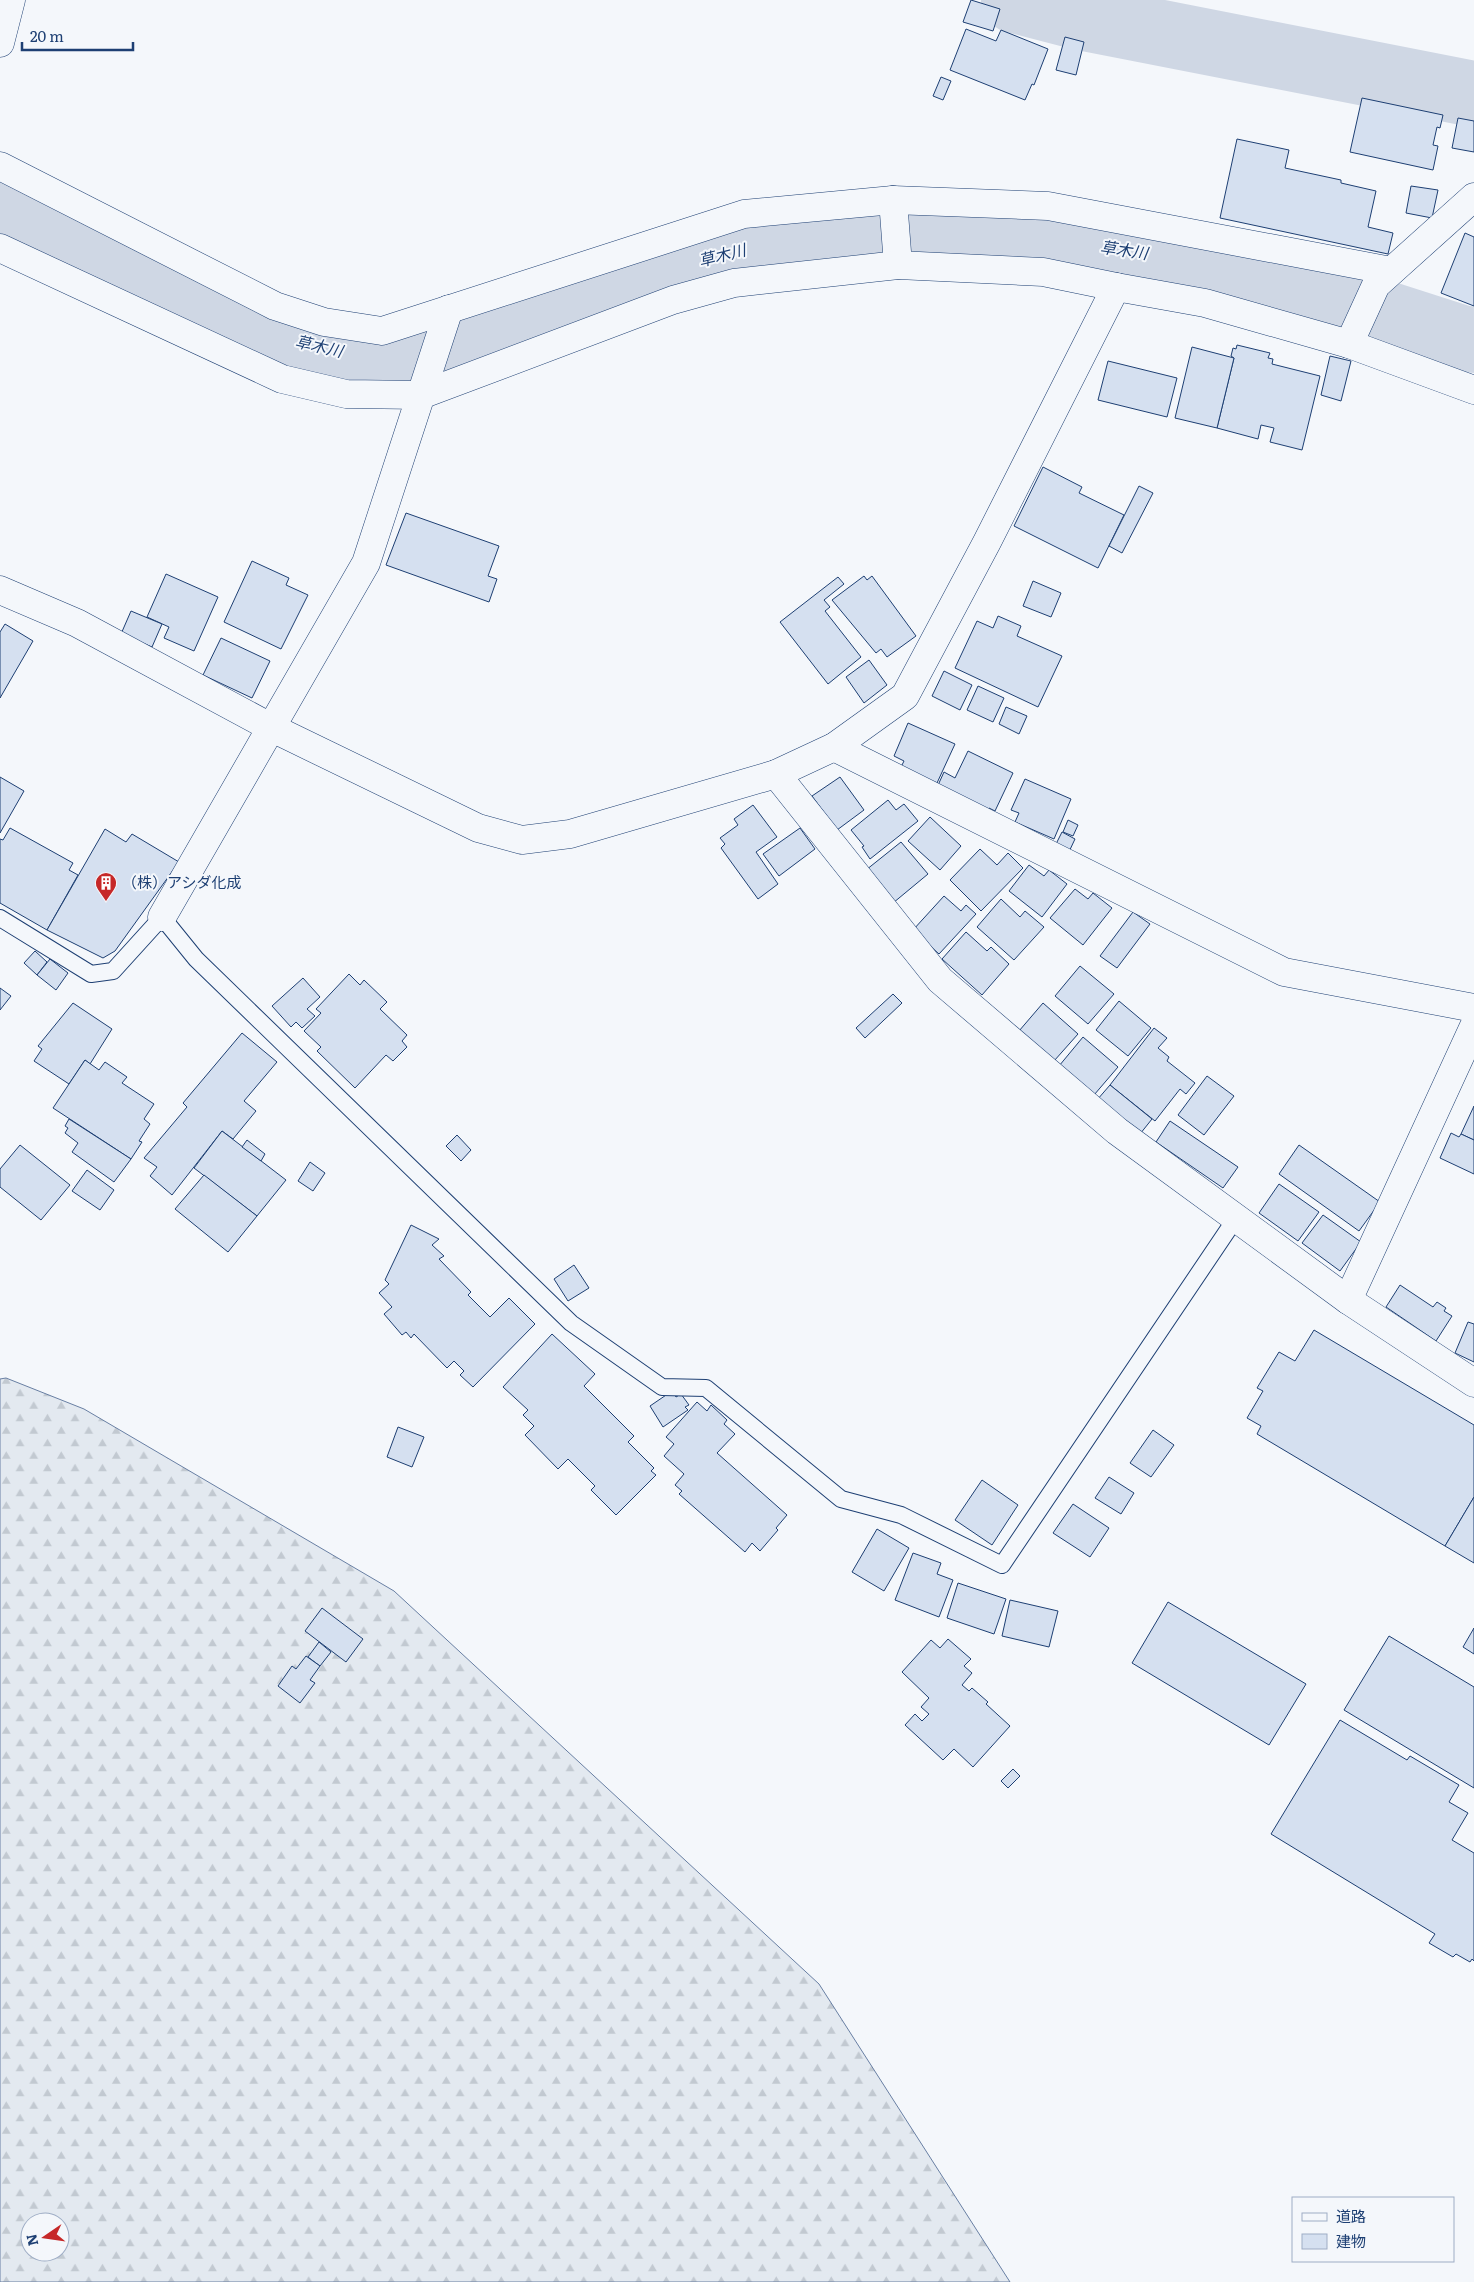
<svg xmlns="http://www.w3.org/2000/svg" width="1474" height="2282" font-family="Literata,'Noto Sans JP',serif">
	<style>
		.forest { fill: url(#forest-firs); stroke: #687fa3; fill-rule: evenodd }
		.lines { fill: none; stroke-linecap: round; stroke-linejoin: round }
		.river { stroke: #cfd7e4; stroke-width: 66 }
		.building { fill: #d5e0f0; stroke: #1d3f73 }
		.lane-casing { stroke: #1d3f73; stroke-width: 18 }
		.street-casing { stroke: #1d3f73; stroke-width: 29 }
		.lane { stroke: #f4f7fb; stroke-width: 16 }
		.street { stroke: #f4f7fb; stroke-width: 28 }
		.labels { text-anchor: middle; stroke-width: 4; stroke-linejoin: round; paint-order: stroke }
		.poi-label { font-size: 15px; fill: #1d3f73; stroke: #f4f7fb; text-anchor: start }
		.water-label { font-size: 16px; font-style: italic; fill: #1d3f73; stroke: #f4f7fb }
	</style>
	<defs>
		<pattern id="forest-firs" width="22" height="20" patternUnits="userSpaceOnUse" patternTransform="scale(1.25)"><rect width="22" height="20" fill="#e3e9f0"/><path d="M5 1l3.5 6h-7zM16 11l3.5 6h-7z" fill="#c2c9d1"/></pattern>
	</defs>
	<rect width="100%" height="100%" fill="#f4f7fb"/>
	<path class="forest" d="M6 1378 84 1409 394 1591 819 1984 1010 2282H0V1379ZM30 2222H60V2252H30Z"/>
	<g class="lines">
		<g class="river">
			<polyline points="1014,0 1080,17 1474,94"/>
			<polyline points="0,211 253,328 335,352 397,356 735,249 863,236 981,231 1237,266 1461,338 1474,340"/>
		</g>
	</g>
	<g class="building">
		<polygon points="971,0 1000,9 993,31 963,22"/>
		<polygon points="966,29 996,41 1001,30 1048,49 1034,85 1032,84 1025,100 950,70"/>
		<polygon points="1065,37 1084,42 1076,75 1056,70"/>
		<polygon points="941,77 951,81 943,100 933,96"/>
		<polygon points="1362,98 1443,115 1440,128 1437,127 1433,145 1438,146 1433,170 1350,152"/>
		<polygon points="1458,118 1474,121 1474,152 1452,148"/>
		<polygon points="1237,139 1289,150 1285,168 1341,180 1341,183 1376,191 1368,227 1393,233 1388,254 1220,218"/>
		<polygon points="1411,186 1438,190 1432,218 1406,213"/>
		<polygon points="1465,233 1474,237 1474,306 1441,293"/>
		<polygon points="1237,345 1270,353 1268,358 1273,359 1272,364 1320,376 1302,450 1270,442 1274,428 1261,425 1258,439 1217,428 1234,358 1231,356 1233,348 1236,349"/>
		<polygon points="1192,347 1234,358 1217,428 1175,418"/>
		<polygon points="1330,356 1351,361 1341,401 1321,395"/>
		<polygon points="1108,361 1177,378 1167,417 1098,400"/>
		<polygon points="1043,467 1082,487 1079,493 1124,515 1098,568 1014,526"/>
		<polygon points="1139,486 1153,493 1122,553 1109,546"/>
		<polygon points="406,513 499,546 488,576 497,579 489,602 386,565"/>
		<polygon points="252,561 289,578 286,585 308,595 281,649 224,622"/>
		<polygon points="166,574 218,597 194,651 164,638 169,627 147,617"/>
		<polygon points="864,576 867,580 872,576 916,636 887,657 881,649 876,653 832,600"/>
		<polygon points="838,577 844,584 824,600 830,607 825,611 861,657 828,684 780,622"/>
		<polygon points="1033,581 1061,593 1051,617 1023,606"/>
		<polygon points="131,611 162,624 152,647 121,634"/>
		<polygon points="998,616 1021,626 1017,636 1062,656 1038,707 955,668 977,621 993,628"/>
		<polygon points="5,624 33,641 0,698 0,632"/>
		<polygon points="221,638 270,661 252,698 203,675"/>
		<polygon points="869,660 887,685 864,703 846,677"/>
		<polygon points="944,671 972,685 960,710 932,696"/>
		<polygon points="978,686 1004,698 993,722 967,710"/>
		<polygon points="1006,707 1027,716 1019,734 999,724"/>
		<polygon points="908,723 955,744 937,783 901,767 904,761 894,756"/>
		<polygon points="968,751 1013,773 995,811 989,808 985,818 934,794 944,772 955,778"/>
		<polygon points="0,777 24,791 0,833"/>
		<polygon points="840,777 864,810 837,830 812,796"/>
		<polygon points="1025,779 1071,799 1054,839 1015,822 1019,813 1011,810"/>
		<polygon points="888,800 896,810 904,804 918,821 870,859 862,847 864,846 851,830"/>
		<polygon points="753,805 777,837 756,852 778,884 758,899 721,848 725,844 720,838 738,825 734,819"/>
		<polygon points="930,817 961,846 940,870 908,841"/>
		<polygon points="1068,820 1078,825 1073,836 1063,832"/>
		<polygon points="10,828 73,863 69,870 78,875 47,930 0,903 0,839 3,840"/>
		<polygon points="800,828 815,849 779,876 763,854"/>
		<polygon points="105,829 126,842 132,834 179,862 115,951 103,958 47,930"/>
		<polygon points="1062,832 1075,839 1067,856 1053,850"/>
		<polygon points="901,842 928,874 893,903 866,870"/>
		<polygon points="980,849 997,865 1008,853 1023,868 981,911 950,880"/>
		<polygon points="1029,865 1044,876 1049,870 1067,884 1042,917 1009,891"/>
		<polygon points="1075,889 1088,899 1093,893 1112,908 1083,945 1050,918"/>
		<polygon points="944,896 961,911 966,905 976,914 939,954 913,930"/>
		<polygon points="1001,899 1020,917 1025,911 1044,927 1014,960 977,927"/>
		<polygon points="1133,912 1150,924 1117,968 1100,956"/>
		<polygon points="966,932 987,951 991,947 1009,964 982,995 942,959"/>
		<polygon points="35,951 47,962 37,975 24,963"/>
		<polygon points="50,959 68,973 56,990 37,975"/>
		<polygon points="1080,966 1114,994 1088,1024 1055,996"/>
		<polygon points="349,974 360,985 364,980 387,1002 380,1009 407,1035 402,1041 407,1047 393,1061 386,1055 355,1088 317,1051 321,1047 304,1031 321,1013 316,1009"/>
		<polygon points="303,978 320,997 307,1009 315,1016 302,1028 296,1022 291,1027 272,1006"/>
		<polygon points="0,988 11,996 0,1010"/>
		<polygon points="893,994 902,1003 865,1038 856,1028"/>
		<polygon points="1119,1001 1151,1028 1128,1056 1096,1030"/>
		<polygon points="73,1003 112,1029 90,1064 85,1060 69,1084 34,1061 42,1049 38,1046"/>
		<polygon points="1043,1003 1078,1034 1054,1061 1019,1031"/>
		<polygon points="1154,1028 1167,1038 1158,1048 1169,1057 1167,1061 1195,1083 1186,1094 1180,1089 1155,1121 1110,1085"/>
		<polygon points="242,1033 277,1062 244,1101 256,1111 233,1139 222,1131 172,1195 150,1176 157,1167 144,1158 187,1107 183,1103"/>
		<polygon points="1083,1037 1118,1067 1094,1095 1059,1066"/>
		<polygon points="85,1060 99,1070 105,1062 127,1077 122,1083 154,1104 144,1119 150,1124 139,1141 142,1142 131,1159 53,1108"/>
		<polygon points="1207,1076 1234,1096 1204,1135 1178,1115"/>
		<polygon points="1110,1085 1152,1119 1140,1134 1097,1100"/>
		<polygon points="1474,1106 1474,1140 1461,1134"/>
		<polygon points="69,1119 131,1159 114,1182 72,1152 78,1143 65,1133 68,1128 65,1126"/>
		<polygon points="1170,1121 1238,1167 1223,1188 1156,1142"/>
		<polygon points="222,1131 286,1180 257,1216 194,1168"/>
		<polygon points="1451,1133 1459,1137 1461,1134 1474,1140 1474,1174 1440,1158"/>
		<polygon points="457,1135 471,1150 461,1161 446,1146"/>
		<polygon points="247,1140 265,1154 261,1161 242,1147"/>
		<polygon points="20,1145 70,1185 41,1220 0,1187 0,1169"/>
		<polygon points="1299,1145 1380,1202 1359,1231 1279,1174"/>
		<polygon points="310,1162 325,1173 313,1191 298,1181"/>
		<polygon points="87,1170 114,1190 100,1210 72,1191"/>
		<polygon points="204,1175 257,1216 228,1252 175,1209"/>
		<polygon points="1279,1184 1319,1212 1298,1241 1259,1213"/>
		<polygon points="1323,1215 1361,1242 1340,1271 1302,1243"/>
		<polygon points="411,1225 439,1239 432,1245 444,1256 439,1259 471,1292 468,1295 490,1317 509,1298 535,1324 473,1387 460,1375 464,1371 454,1361 447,1368 414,1334 411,1338 406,1332 402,1335 384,1314 392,1307 379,1293 389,1284 385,1280"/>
		<polygon points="574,1265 589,1288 568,1301 554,1279"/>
		<polygon points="1400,1285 1433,1307 1437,1302 1446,1308 1444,1311 1452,1316 1436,1341 1386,1307"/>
		<polygon points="1468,1322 1474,1324 1474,1362 1455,1353"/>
		<polygon points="1314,1330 1474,1425 1474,1497 1445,1546 1257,1434 1261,1426 1247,1418 1263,1391 1257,1388 1279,1352 1295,1361"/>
		<polygon points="552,1334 595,1374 584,1386 634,1436 628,1442 654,1468 651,1471 656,1475 616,1515 591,1490 595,1486 568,1459 558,1469 525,1435 534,1426 523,1415 528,1410 503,1387"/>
		<polygon points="672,1391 676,1397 681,1394 689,1405 685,1407 688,1410 663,1427 650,1406"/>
		<polygon points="697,1402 707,1411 711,1405 727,1420 724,1424 735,1434 717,1453 787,1515 776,1528 778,1530 760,1551 752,1543 745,1552 679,1494 682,1491 675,1485 684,1474 664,1456 674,1444 666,1437"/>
		<polygon points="398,1427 424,1437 412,1467 387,1457"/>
		<polygon points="1153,1430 1174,1445 1151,1477 1130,1463"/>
		<polygon points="1109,1477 1134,1493 1121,1514 1095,1498"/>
		<polygon points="982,1480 1018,1505 992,1545 955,1520"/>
		<polygon points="1474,1497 1474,1563 1445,1546"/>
		<polygon points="1073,1504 1109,1528 1090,1557 1053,1533"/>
		<polygon points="877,1529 909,1548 884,1591 852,1572"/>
		<polygon points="913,1553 941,1563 937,1574 953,1580 939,1617 895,1600"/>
		<polygon points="958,1583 1006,1599 994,1634 947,1618"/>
		<polygon points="1010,1600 1058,1611 1049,1647 1002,1636"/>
		<polygon points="1168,1602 1306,1684 1269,1745 1132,1663"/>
		<polygon points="322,1608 363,1639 346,1662 305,1631"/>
		<polygon points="1474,1628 1474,1654 1463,1647"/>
		<polygon points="1389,1636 1474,1687 1474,1788 1344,1710"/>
		<polygon points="948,1639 971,1659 964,1666 972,1673 962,1685 969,1691 972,1688 988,1702 986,1704 1010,1726 973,1767 954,1749 943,1760 905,1725 915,1714 922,1721 929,1714 921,1707 929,1698 902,1672 931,1640 940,1648"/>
		<polygon points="319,1642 331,1652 320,1666 308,1657"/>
		<polygon points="306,1656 320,1666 310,1680 315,1683 300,1703 278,1686 292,1666 296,1669"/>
		<polygon points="1340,1720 1407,1760 1410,1756 1459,1785 1449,1802 1468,1813 1452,1840 1474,1853 1474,1961 1472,1959 1470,1962 1456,1954 1453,1957 1429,1943 1435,1934 1271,1834"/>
		<polygon points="1013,1769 1020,1776 1008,1788 1001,1781"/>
	</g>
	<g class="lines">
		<g class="lane-casing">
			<polyline id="lane" points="0,918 91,974 113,971 162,917 196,959 571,1323 662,1387 706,1388 841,1499 901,1515 1002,1565 1236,1218"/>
		</g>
		<g class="street-casing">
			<g id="street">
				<polyline points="0,43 11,0"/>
				<polyline points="0,166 275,306 324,322 382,331 744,214 893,200 1048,206 1391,271"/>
				<polyline points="893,200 898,265"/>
				<polyline points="0,248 282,379 346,394 421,395 673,300 734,283 898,265 1043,272 1116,287"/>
				<polyline points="1349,344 1376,285 1474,197"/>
				<polyline points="0,590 77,623 272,728 478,828 522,840 570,834 776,774 834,747 905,696 987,542 1116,287 1205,303 1349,344 1474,390"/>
				<polyline points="834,747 1284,972 1474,1008"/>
				<polyline points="776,774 940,980 1117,1131 1348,1300 1474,1383"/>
				<polyline points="162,917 366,563 449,309"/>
				<polyline points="1348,1300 1474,1026"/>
			</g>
		</g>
		<use href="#lane" class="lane"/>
		<use href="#street" class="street"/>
	</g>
	<defs>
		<g id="building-pin" transform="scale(1.125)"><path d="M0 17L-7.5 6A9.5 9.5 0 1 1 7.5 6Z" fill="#c62828" stroke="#f4f7fb"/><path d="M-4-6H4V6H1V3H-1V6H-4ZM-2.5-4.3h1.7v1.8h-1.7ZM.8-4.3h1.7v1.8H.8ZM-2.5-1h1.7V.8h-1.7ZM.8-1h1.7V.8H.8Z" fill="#fff"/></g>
	</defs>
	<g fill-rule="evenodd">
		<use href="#building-pin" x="106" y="883"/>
	</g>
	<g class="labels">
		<g class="poi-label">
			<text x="122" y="888">（株）アシダ化成</text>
		</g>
		<g class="water-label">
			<text transform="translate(1124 250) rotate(8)" y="6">草木川</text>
			<text transform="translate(722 255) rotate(-14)" y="6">草木川</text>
			<text transform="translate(319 346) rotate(13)" y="6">草木川</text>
		</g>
	</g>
	<rect x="1292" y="2197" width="162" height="65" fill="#f4f7fb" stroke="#9eadc5"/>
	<rect x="1302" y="2213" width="25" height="8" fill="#f4f7fb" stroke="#9eadc5"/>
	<text x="1336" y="2222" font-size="15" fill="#1d3f73">道路</text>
	<rect x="1302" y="2234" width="25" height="15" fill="#d5e0f0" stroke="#9eadc5"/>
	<text x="1336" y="2247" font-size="15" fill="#1d3f73">建物</text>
	<g transform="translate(45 2237) rotate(257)"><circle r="24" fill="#f4f7fb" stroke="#9eadc5"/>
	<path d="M0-4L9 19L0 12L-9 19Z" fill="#c62828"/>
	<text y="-8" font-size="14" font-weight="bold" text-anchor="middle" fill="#1d3f73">N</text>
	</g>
	<path d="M22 42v8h111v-8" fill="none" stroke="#1d3f73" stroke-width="2.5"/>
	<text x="30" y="42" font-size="15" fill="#1d3f73" stroke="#f4f7fb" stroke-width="4" paint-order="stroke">20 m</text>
</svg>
